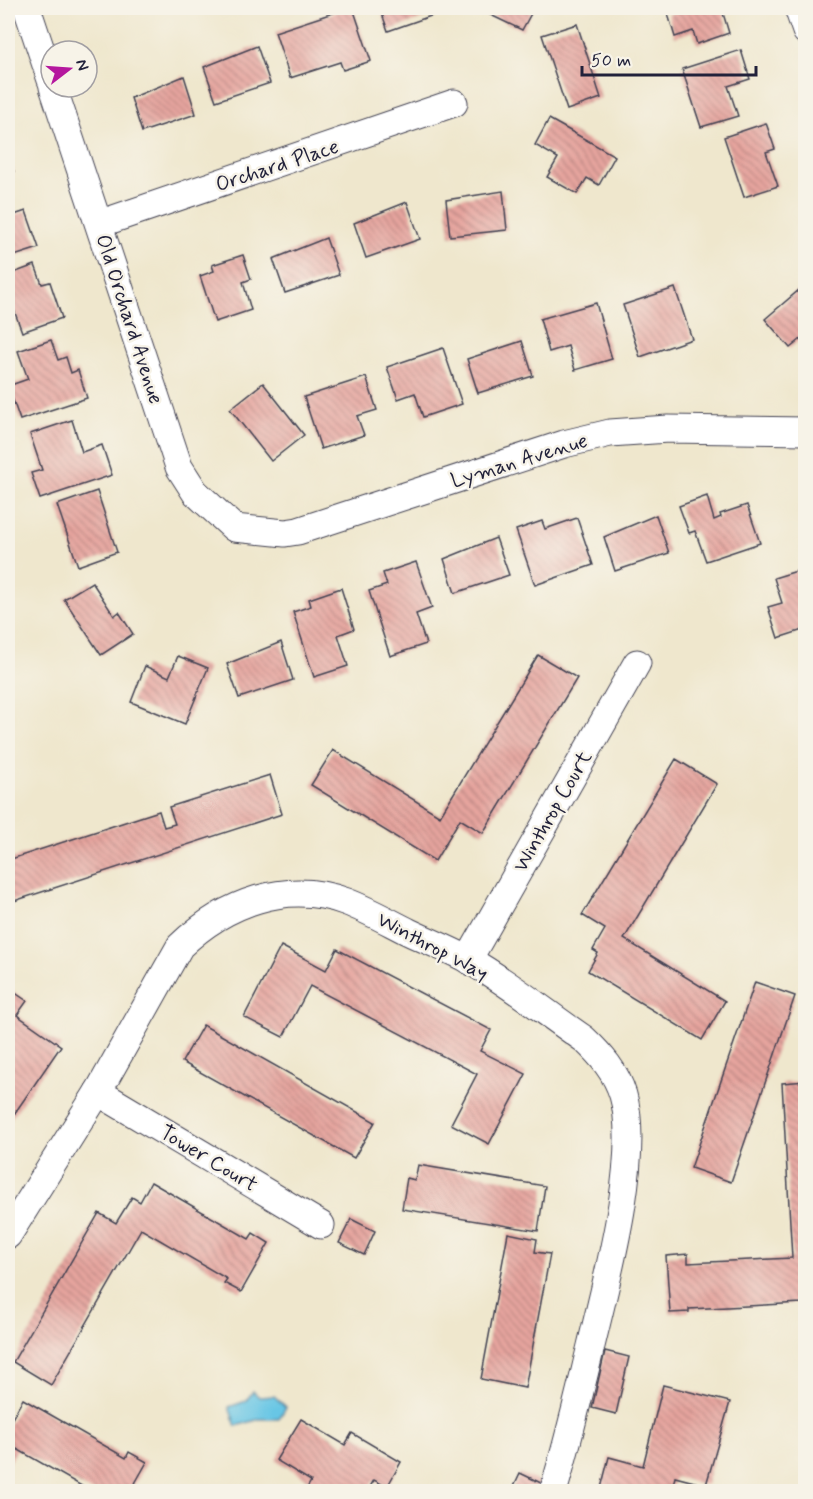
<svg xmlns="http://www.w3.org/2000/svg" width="813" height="1499" font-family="Mynerve,sans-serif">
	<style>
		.water { fill: #67c6e5; stroke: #447490; stroke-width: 1.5 }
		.building { fill: url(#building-back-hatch) }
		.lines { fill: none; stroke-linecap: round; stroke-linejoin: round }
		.minor-casing { stroke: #414051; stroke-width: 29 }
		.minor { stroke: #fff; stroke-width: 27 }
		.labels { text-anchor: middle; stroke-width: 5; stroke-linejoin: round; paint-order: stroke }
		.street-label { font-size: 21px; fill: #22223b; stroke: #f7f3e8 }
	</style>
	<defs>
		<pattern id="building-back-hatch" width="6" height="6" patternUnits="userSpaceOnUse" patternTransform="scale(1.5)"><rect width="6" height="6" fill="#e6a49e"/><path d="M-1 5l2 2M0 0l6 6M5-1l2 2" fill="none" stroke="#ba8582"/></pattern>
	</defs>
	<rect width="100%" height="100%" fill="#f7f3e8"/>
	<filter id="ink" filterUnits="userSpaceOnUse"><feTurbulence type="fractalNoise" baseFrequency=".0167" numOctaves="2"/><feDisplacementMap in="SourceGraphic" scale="12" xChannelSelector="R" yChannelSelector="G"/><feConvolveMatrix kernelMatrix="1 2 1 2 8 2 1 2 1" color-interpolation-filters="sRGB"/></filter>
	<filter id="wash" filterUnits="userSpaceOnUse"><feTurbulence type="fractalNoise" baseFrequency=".008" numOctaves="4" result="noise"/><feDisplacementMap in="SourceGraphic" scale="24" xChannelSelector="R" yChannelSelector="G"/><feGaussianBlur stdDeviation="1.35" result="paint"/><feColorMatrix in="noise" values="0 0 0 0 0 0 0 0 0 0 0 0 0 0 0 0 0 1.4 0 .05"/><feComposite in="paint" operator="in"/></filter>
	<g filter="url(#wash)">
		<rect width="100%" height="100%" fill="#efe7cd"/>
		<polygon class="water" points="253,1391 259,1397 274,1396 286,1407 279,1419 260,1419 236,1426 229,1407 246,1401"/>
		<g id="blocks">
			<g class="building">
				<polygon points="348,8 353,8 371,61 343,70 340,62 290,78 275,32"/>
				<polygon points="380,8 440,8 442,12 388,31"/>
				<polygon points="476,8 534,8 522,30"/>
				<polygon points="682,8 728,8 722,10 729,33 697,44 693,31 675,37 668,14 683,10"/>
				<polygon points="577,24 601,98 567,110 542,35"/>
				<polygon points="257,46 270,83 216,101 204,67"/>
				<polygon points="741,50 750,79 728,86 738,116 701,127 682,69"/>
				<polygon points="184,76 196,114 142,132 131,98"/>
				<polygon points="549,119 615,156 599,185 587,178 577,194 547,177 558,158 535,145"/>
				<polygon points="766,123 775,149 766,152 778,186 744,197 724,137"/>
				<polygon points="8,154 14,172 8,174"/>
				<polygon points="503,191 507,230 450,236 446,200"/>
				<polygon points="407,202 420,239 366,258 354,223"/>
				<polygon points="26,211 39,248 8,258 8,217"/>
				<polygon points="326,238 339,275 285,293 273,259"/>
				<polygon points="243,255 251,279 243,282 251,310 215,322 200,276 214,271 212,265"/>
				<polygon points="35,265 42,284 50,282 62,318 22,332 14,310 8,313 8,275"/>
				<polygon points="806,284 806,335 790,348 765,319"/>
				<polygon points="675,288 692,339 640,357 623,305"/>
				<polygon points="596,303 612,359 575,370 568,346 549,352 540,319"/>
				<polygon points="51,340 58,360 66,357 71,373 78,370 87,398 20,420 8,386 28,379 18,351"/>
				<polygon points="522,341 533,376 478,393 467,359"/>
				<polygon points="443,348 462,404 423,417 415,393 398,399 387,367"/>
				<polygon points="366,377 377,410 357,416 364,435 321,449 304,397"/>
				<polygon points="263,383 304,435 271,461 230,409"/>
				<polygon points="72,420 82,452 102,445 112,475 40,499 31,473 42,470 30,434"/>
				<polygon points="97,491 117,552 78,566 57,505"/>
				<polygon points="707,496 714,520 721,517 720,514 747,505 760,543 706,561 695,531 689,533 679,506"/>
				<polygon points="656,515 669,553 615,571 604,537"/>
				<polygon points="577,518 593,565 535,585 516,530 542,521 545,529"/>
				<polygon points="496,538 509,575 455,593 444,559"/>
				<polygon points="416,562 432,608 416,614 426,644 390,656 369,591 387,585 383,573"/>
				<polygon points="800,570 806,585 806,629 778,638 768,607 782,603 774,578"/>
				<polygon points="92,582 114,616 119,612 133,634 101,655 64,599"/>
				<polygon points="341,588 354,629 338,635 348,666 314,677 293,612 311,606 309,599"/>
				<polygon points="281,642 293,680 239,698 227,664"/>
				<polygon points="538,655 577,678 483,833 460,819 435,861 311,785 333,750 440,816"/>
				<polygon points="178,656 208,668 185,724 131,702 145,666 169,677"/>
				<polygon points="676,759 717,784 624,939 725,1001 702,1040 588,971 598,953 593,950 605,929 582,915"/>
				<polygon points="270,775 282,814 8,903 8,860 159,811 164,827 175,824 169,807"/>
				<polygon points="281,946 326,970 337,949 491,1030 480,1051 526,1074 489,1144 451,1124 477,1074 310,986 283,1037 244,1017"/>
				<polygon points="755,982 795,996 731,1182 691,1168"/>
				<polygon points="8,988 27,1001 17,1015 61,1046 8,1123 8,1048 10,1044 8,1041"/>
				<polygon points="203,1025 375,1122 354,1158 182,1062"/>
				<polygon points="806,1081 806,1284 801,1285 802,1303 689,1309 689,1312 670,1313 666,1256 688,1254 688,1263 792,1258 782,1083"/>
				<polygon points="418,1165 545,1186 538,1231 402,1209 407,1178 415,1180"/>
				<polygon points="151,1182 249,1239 253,1233 269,1243 241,1292 224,1283 227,1279 141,1229 51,1385 13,1362 99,1213 116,1223 132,1197 140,1202"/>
				<polygon points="351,1219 375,1231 364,1255 339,1243"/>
				<polygon points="508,1233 537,1239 535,1252 550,1254 525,1388 481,1379"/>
				<polygon points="605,1351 629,1357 616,1414 592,1408"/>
				<polygon points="663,1385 730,1402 706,1485 675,1477 671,1492 600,1492 609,1457 643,1466"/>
				<polygon points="23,1399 126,1458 129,1452 147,1462 130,1492 92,1492 17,1449 8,1466 8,1426"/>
				<polygon points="301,1419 345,1445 352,1433 401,1462 387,1487 374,1480 367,1492 305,1492 311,1481 276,1460"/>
				<polygon points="520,1473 543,1484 540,1492 511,1492"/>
			</g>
		</g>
	</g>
	<g filter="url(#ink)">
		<use href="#blocks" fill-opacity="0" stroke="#414051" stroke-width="1.5"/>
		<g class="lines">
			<g class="minor-casing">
				<g id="minor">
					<polyline points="27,8 51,80"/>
					<polyline points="798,8 806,31"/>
					<polyline points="53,87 179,467 195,492 234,528 285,533 298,531 564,444 610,433 668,429 806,431"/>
					<polyline points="99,224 454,103"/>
					<polyline points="468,960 637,663"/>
					<polyline points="98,1092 321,1225"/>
					<path d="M8 1235 98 1092 180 946C225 903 286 879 347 902 368 910 389 922 409 932 428 941 448 949 467 959 508 982 546 1013 584 1039 601 1055 616 1072 623 1095 641 1156 606 1283 591 1346 579 1395 568 1443 553 1492"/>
				</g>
			</g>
			<use href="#minor" class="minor"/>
		</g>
	</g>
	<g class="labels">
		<g class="street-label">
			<text transform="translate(277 165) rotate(-18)" y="7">Orchard Place</text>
			<text transform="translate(130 319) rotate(72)" y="7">Old Orchard Avenue</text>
			<text transform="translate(519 460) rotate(-17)" y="7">Lyman Avenue</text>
			<text transform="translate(552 811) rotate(-60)" y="7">Winthrop Court</text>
			<text transform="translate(433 946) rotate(28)" y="7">Winthrop Way</text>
			<text transform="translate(209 1158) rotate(31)" y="7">Tower Court</text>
		</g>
	</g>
	<rect width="813" height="1499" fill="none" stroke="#f7f3e8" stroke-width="30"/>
	<g transform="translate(69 69) rotate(73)"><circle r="28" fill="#f7f3e8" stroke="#a29fa3" stroke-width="1.5"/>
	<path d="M0-4.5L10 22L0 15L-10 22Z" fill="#b5179e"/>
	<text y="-9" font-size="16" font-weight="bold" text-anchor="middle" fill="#22223b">N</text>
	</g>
	<path d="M582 66v9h174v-9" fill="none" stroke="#22223b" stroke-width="3"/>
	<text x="591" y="66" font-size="18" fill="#22223b" stroke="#f7f3e8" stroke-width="4.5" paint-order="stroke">50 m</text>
</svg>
